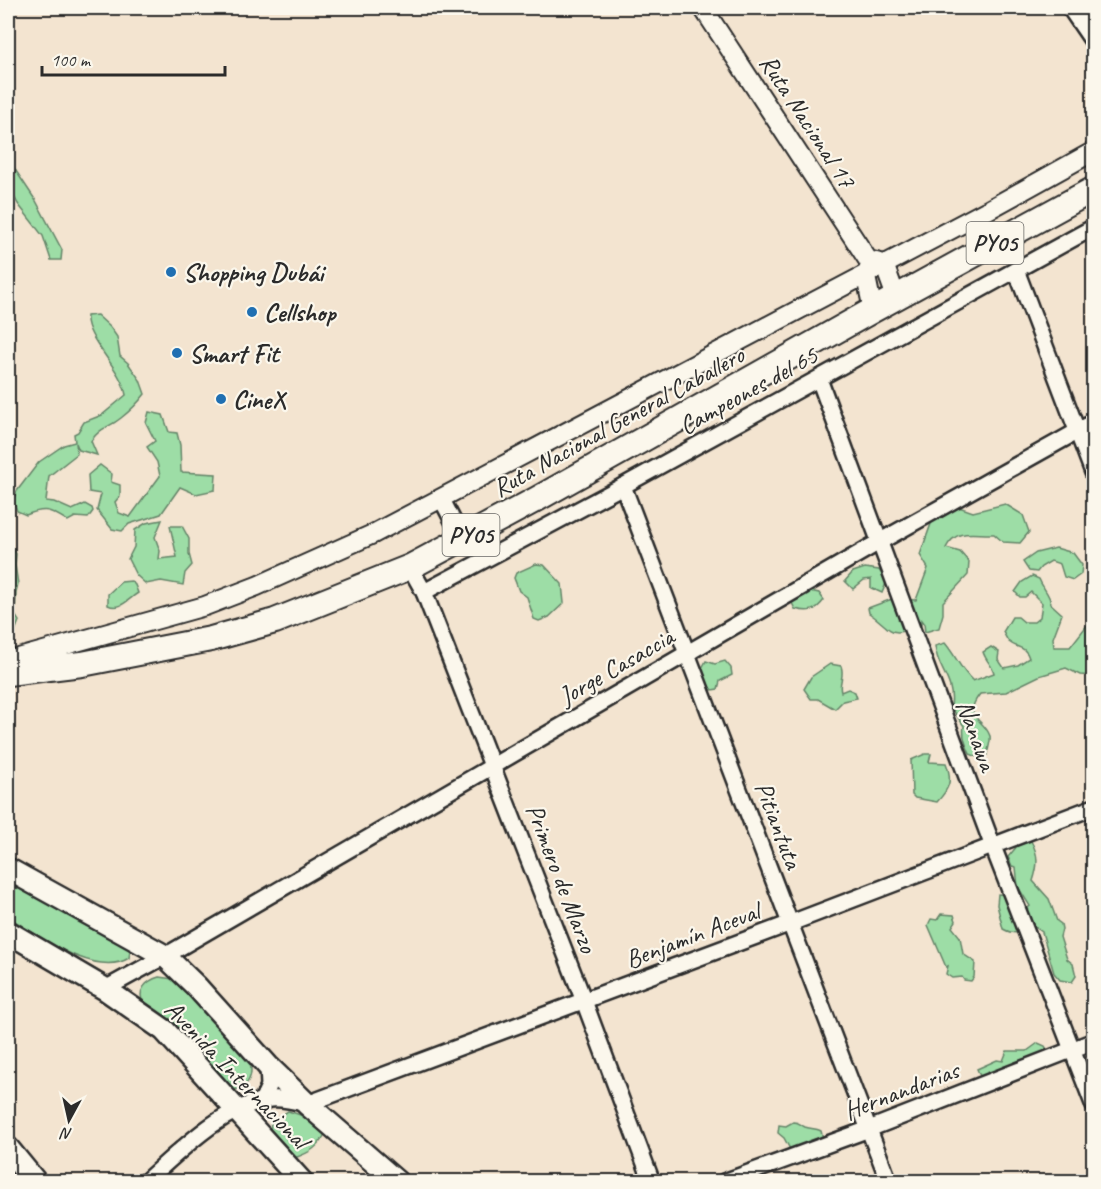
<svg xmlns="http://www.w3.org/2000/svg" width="1101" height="1189" font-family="Caveat,sans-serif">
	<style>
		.green { fill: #9ddda6; stroke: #648468; stroke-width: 1.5 }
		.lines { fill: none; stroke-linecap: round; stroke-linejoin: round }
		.minor-casing { stroke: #2b2b2b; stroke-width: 20 }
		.tertiary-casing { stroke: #2b2b2b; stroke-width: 22 }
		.secondary-casing { stroke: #2b2b2b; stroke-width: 26 }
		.primary-casing { stroke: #2b2b2b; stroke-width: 27 }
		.trunk-casing { stroke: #2b2b2b; stroke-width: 28 }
		.minor { stroke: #fbf7ec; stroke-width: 15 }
		.tertiary { stroke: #fbf7ec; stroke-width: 18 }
		.secondary { stroke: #fbf7ec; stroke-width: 21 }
		.primary { stroke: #fbf7ec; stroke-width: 22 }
		.trunk { stroke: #fbf7ec; stroke-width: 24 }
		.poi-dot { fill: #1f6fb2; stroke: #fbf7ec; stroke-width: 2 }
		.labels { text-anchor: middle; stroke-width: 4.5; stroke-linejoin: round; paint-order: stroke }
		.shield { fill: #fbf7ec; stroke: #696865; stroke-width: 1.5 }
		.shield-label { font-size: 24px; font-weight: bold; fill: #2b2b2b }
		.street-label { font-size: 26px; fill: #2b2b2b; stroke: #fbf7ec }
		.poi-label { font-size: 26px; font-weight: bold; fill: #2b2b2b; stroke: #fbf7ec; text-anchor: start }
	</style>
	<rect width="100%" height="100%" fill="#f3e4d0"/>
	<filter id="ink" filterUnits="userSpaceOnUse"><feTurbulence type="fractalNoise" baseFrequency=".0167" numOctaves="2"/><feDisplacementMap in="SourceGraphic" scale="12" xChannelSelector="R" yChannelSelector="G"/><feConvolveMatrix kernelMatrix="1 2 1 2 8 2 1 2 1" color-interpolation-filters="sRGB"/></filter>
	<g filter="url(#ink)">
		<g class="green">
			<polygon points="8,159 36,201 62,250 61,260 51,260 43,236 18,204 8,185"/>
			<path d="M97 315 110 327 117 337 120 356 128 363 140 380 145 394C138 403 130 411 121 418 109 428 100 427 91 441L97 455 79 450 76 443 77 454 49 476 46 501 54 502 72 510 85 504 92 508 93 511 88 518 75 517 68 521C50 510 46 507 26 515L17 511 13 500 17 491 39 462 64 445 75 442 74 434 78 432 84 422 102 415 126 395C121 367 85 339 87 316Z"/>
			<polygon points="149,412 163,415 169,432 177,433 180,445 181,472 216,474 215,490 196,494 180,487 161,514 129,524 122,531 112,529 97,510 101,494 89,492 88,475 100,465 112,474 111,482 120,485 120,496 115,502 119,513 130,517 160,476 157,462 147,447 155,441 146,423"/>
			<polygon points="8,490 11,501 10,543 16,554 15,565 18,584 16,592 15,615 19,621 15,631 8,632"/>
			<path d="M1005 504 1023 515 1029 532 1020 543 1003 542 994 534C974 535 957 527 946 548L960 552 969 562 968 575 943 602V614L939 628 925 632 924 624 921 620V625C887 639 894 630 869 613L868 608 892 599 916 600 928 568 920 555 932 521 939 514 959 507 973 512Z"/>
			<polygon points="162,520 155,537 160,551 159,559 177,557 170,526 182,526 189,539 189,554 192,565 185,573 183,585 161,581 146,584 136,575 128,559 134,547 135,530 146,523"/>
			<polygon points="1056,548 1073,553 1082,565 1081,574 1073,580 1064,577 1060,564 1051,561 1041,567 1037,572 1029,571 1023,562 1036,553"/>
			<polygon points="536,564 544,565 562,584 564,603 549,617 539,621 534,619 527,597 519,591 514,578 516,573"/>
			<polygon points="865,568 879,570 887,581 882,593 871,588 871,579 864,580 853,589 845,581 853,572"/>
			<path d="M1032 576 1039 579C1043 589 1050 594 1051 604L1062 614 1053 638 1054 647H1070L1088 624 1093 620V676L1080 675 1066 668 1039 676 1006 692 980 694C961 718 984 718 990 736 991 741 988 749 987 755L980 758 970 754C966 745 962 736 964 726L951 707C955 679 937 670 935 646L945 643C956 656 960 669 973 681L994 673C992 665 986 661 983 652L991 647 999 652 998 659 1004 668 1018 665 1029 658C1025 645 1017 649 1009 642 1006 639 1005 635 1003 632L1012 617H1018L1024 622H1034L1040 617 1042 603 1031 592 1025 597H1020L1015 592 1022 582Z"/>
			<path d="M131 581 135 585 138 593C128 599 120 611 108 605V594L121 582Z"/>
			<path d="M810 591 819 593 824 600C816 611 809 613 795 609L792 603Z"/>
			<polygon points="706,661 715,664 725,661 731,668 732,675 720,681 718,689 712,690 705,682 701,670"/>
			<path d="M830 664 841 666C845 677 838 682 841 692L848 689 855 692 857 698 843 701 835 709 818 699H811L804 689 811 677Z"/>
			<path d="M925 754H931L929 762 946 763C953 781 949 789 937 802L915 798 912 795 911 760Z"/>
			<path d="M1031 841C1039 855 1038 866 1033 881L1049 899 1057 921 1061 924 1062 929 1060 937 1067 959 1073 964 1076 976 1072 982 1060 980 1054 973 1042 932 1032 925C1022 934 1014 935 1003 929L997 905 998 894 1010 895 1022 913 1030 906 1018 887 1016 867 1012 866 1008 857 1018 845Z"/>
			<path d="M8 881 124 944 130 951 129 958C95 979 37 934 8 917Z"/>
			<polygon points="941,914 954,915 956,921 952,927 960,937 963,954 975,962 974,977 971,981 964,980 962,977 952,978 946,974 948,966 946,967 928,925 931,919 937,920"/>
			<path d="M159 977 173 979 179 983 250 1059C252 1072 252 1078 243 1088L234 1090 229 1088 143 1003C137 990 146 981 159 977Z"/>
			<path d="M1038 1043 1045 1046 1048 1051 1018 1066 1009 1065C1003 1073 990 1075 980 1076L977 1069 997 1060 1003 1061 1007 1051H1027Z"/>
			<path d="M288 1111C304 1115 315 1121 326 1132 319 1147 310 1153 294 1158L272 1134 270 1128 272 1121Z"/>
			<path d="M793 1122C799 1122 799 1124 805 1127 810 1129 816 1128 821 1131L823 1138 791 1151 784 1138 778 1133 779 1125 786 1126Z"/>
		</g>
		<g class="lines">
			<g class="minor-casing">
				<g id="minor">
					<polyline points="1070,8 1094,43"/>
					<polyline points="1016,270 1094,475"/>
					<polyline points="819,379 992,844 1094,1106"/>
					<polyline points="623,486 889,1182"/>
					<polyline points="441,498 463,540"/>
					<polyline points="410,567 424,592 584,1001 652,1182"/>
					<polyline points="424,592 623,486 1094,227"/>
					<polyline points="105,989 165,956 879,542 1094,422"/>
					<polyline points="262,1101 269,1086 268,1066"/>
					<path d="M145 1182C179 1152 224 1105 271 1099 282 1098 295 1101 307 1104L791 923 1094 807"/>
					<polyline points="724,1182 869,1129 1094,1041"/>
				</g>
			</g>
			<g class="tertiary-casing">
				<g id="tertiary">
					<polyline points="703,8 868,260 884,264 896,297"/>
					<polyline points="870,265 866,277 873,310"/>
					<polyline points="8,661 205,606 257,586 373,534 986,211 1094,151"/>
				</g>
			</g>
			<g class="secondary-casing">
				<g id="secondary">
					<polyline points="8,869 165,956 196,986 268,1066 307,1104 397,1182"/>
					<polyline points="8,932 105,989 164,1030 302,1182"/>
				</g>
			</g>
			<g class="primary-casing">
				<polyline id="primary" points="8,1149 35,1182"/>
			</g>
			<g class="trunk-casing">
				<polyline id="trunk" points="8,673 82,664 211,639 275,621 410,567 537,499 873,310 1094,189"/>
			</g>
			<use href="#minor" class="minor"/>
			<use href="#tertiary" class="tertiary"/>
			<use href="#secondary" class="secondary"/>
			<use href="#primary" class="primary"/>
			<use href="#trunk" class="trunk"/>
		</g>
	</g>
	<g class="poi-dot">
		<circle cx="171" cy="272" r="6"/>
		<circle cx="252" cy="312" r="6"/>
		<circle cx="177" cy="353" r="6"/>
		<circle cx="221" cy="399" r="6"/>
	</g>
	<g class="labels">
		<g class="shield">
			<rect x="966.5" y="222" width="57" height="42" rx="4.5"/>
			<rect x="442.5" y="514" width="57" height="42" rx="4.5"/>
		</g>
		<g class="shield-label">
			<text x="995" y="251">PY05</text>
			<text x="471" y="543">PY05</text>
		</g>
		<g class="street-label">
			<text transform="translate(808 121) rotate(57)" y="9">Ruta Nacional 17</text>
			<text transform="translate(748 390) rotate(-29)" y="9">Campeones del 65</text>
			<text transform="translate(618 421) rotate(-29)" y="9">Ruta Nacional General Caballero</text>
			<text transform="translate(616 666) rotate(-30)" y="9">Jorge Casaccia</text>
			<text transform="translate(977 735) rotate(70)" y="9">Nanawa</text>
			<text transform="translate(779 825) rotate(69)" y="9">Pitiantuta</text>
			<text transform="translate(562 878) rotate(69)" y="9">Primero de Marzo</text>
			<text transform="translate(692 935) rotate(-21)" y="9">Benjamín Aceval</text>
			<text transform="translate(237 1074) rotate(46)" y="9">Avenida Internacional</text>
			<text transform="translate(901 1090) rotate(-21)" y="9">Hernandarias</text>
		</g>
		<g class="poi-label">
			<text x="183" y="281">Shopping Dubái</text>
			<text x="264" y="321">Cellshop</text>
			<text x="189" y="362">Smart Fit</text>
			<text x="233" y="408">CineX</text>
		</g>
	</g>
	<rect width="1101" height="1189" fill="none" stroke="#fbf7ec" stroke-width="30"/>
	<rect x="15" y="15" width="1071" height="1159" fill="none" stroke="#2b2b2b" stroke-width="2" filter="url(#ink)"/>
	<g transform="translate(69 1120) rotate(188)" stroke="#fbf7ec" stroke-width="4.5" paint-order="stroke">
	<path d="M0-4.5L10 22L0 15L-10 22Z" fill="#2b2b2b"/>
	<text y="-9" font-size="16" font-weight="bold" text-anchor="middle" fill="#2b2b2b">N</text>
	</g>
	<path d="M42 66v9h183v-9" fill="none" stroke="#2b2b2b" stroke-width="3"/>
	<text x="51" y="66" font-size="18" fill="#2b2b2b" stroke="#fbf7ec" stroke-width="4.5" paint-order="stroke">100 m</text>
</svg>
